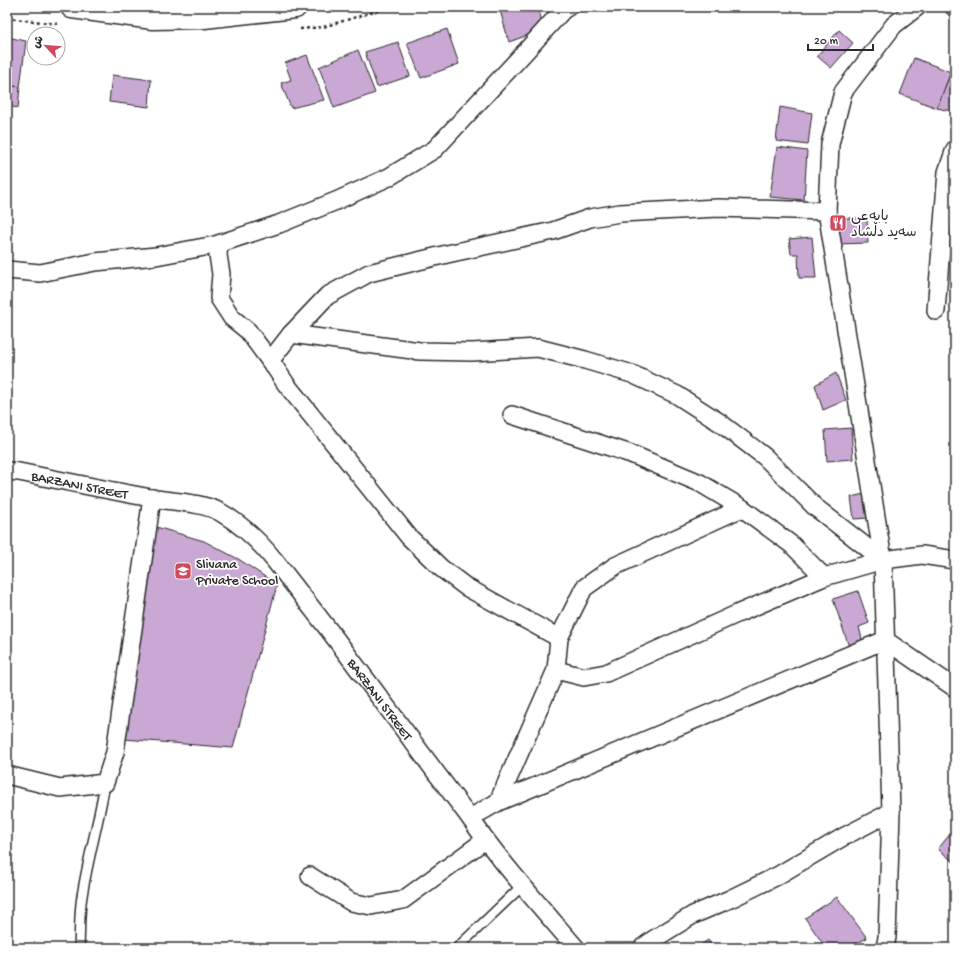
<svg xmlns="http://www.w3.org/2000/svg" width="962" height="955" font-family="'Gochi Hand','Playpen Sans Arabic',sans-serif">
	<style>
		.building { fill: #c9a8d3; stroke: #2b2b2b }
		.lines { fill: none; stroke-linecap: round; stroke-linejoin: round }
		.service-casing { stroke: #2b2b2b; stroke-width: 12 }
		.minor-casing { stroke: #2b2b2b; stroke-width: 20 }
		.primary-casing { stroke: #2b2b2b; stroke-width: 25 }
		.path { stroke: #2b2b2b; stroke-width: 2.5; stroke-dasharray: 3 3; stroke-linecap: butt }
		.service { stroke: #fff; stroke-width: 9 }
		.minor { stroke: #fff; stroke-width: 17 }
		.primary { stroke: #fff; stroke-width: 22 }
		.labels { text-anchor: middle; stroke-width: 3.5; stroke-linejoin: round; paint-order: stroke }
		.poi-label { font-size: 14px; fill: #2b2b2b; stroke: #fff; text-anchor: start }
		.street-label { font-size: 14px; fill: #2b2b2b; stroke: #fff }
	</style>
	<rect width="100%" height="100%" fill="#fff"/>
	<filter id="ink" filterUnits="userSpaceOnUse"><feTurbulence type="fractalNoise" baseFrequency=".025" numOctaves="2"/><feDisplacementMap in="SourceGraphic" scale="8" xChannelSelector="R" yChannelSelector="G"/><feConvolveMatrix kernelMatrix="1 2 1 2 8 2 1 2 1" color-interpolation-filters="sRGB"/></filter>
	<g filter="url(#ink)">
		<g class="building">
			<polygon points="499,7 538,7 544,29 509,42"/>
			<polygon points="574,7 590,7 576,12"/>
			<polygon points="447,29 459,64 421,78 407,43"/>
			<polygon points="839,30 853,43 831,68 817,56"/>
			<polygon points="7,37 26,41 20,87 7,85"/>
			<polygon points="398,42 410,76 377,87 365,52"/>
			<polygon points="358,50 375,93 334,108 319,67"/>
			<polygon points="307,55 324,100 291,108 281,83 291,80 285,63"/>
			<polygon points="914,58 951,72 937,108 900,94"/>
			<polygon points="951,72 955,73 955,112 937,108"/>
			<polygon points="112,75 151,80 149,107 109,102"/>
			<polygon points="7,85 20,87 18,108 7,106"/>
			<polygon points="780,107 812,113 808,145 776,141"/>
			<polygon points="777,147 807,151 804,200 770,197"/>
			<polygon points="837,218 867,218 868,243 838,244"/>
			<polygon points="812,237 816,278 799,278 798,254 791,254 789,239"/>
			<polygon points="836,373 846,400 823,410 815,385"/>
			<polygon points="851,428 853,459 827,461 825,430"/>
			<polygon points="864,494 868,518 854,519 851,497"/>
			<polygon points="153,526 204,541 240,560 277,585 233,748 124,739"/>
			<polygon points="858,591 869,623 859,627 864,647 850,650 833,599"/>
			<polygon points="955,828 955,863 938,849"/>
			<polygon points="837,897 867,938 847,948 826,948 805,918"/>
			<polygon points="708,940 714,948 696,948"/>
		</g>
		<g class="lines">
			<g class="service-casing">
				<g id="service">
					<path d="M79 948C80 931 79 913 82 896 88 858 99 821 105 783"/>
					<polyline points="457,948 523,885"/>
				</g>
			</g>
			<g class="minor-casing">
				<g id="minor">
					<polyline points="954,7 955,8"/>
					<polyline points="219,244 218,255 221,274 219,298 232,318 248,331 276,369 286,384 409,537 441,568 466,587 559,638"/>
					<polyline points="7,270 40,273 95,262 156,256 215,245 279,224 336,201 389,177 435,149 525,52 563,10 568,7"/>
					<polyline points="936,311 947,172 955,149"/>
					<polyline points="291,334 420,351 472,352 538,348 585,360 632,374 677,395 719,422 765,457 815,507 883,560"/>
					<polyline points="270,361 291,334 327,296 369,273 447,254 553,231 590,218 620,213 718,208 827,211"/>
					<polyline points="512,415 631,454 700,483 742,508 792,545 824,577"/>
					<path id="s1" d="M7 471 19 472C63 481 107 490 151 498 173 502 201 502 220 512 241 524 260 542 275 561L332 634 470 818C502 864 540 906 576 948"/>
					<polyline points="556,670 584,677 606,673 739,613 824,577 883,560 922,555 955,560"/>
					<polyline points="7,775 60,788 105,783 115,752 152,498"/>
					<polyline points="498,802 556,670 559,638 584,588 615,566 742,508"/>
					<polyline points="470,818 498,802 885,640 955,688"/>
					<polyline points="310,876 351,902 371,906 403,900 485,840"/>
					<polyline points="642,948 654,939 693,915 730,899 777,876 843,837 891,812"/>
					<polyline points="885,948 887,937 891,812 883,560 827,211 830,144 843,92 894,25 917,7"/>
				</g>
			</g>
			<g class="primary-casing">
				<polyline id="primary" points="72,7 153,18 204,17 295,7"/>
			</g>
			<g class="path">
				<polyline points="7,18 58,24"/>
				<polyline points="300,29 323,27 390,7"/>
			</g>
			<use href="#service" class="service"/>
			<use href="#minor" class="minor"/>
			<use href="#primary" class="primary"/>
		</g>
	</g>
	<defs>
		<g id="restaurant-square" transform="scale(0.9)"><rect x="-9" y="-9" width="18" height="18" rx="4" fill="#d1495b" stroke="#fff"/><path d="M-5-6h1v4h1v-4h1v4h1v-4h1v5L-1.5 .5V6h-2V.5L-5-1ZM5-6V6H3V1.5H1.5Q1.5-4 5-6Z" fill="#fff"/></g>
		<g id="school-square" transform="scale(0.9)"><rect x="-9" y="-9" width="18" height="18" rx="4" fill="#d1495b" stroke="#fff"/><path d="M0-5L7-2L0 1L-7-2ZM-4 1L0 2.5L4 1V4Q0 6-4 4Z" fill="#fff"/></g>
	</defs>
	<g fill-rule="evenodd">
		<use href="#restaurant-square" x="838" y="223"/>
		<use href="#school-square" x="183" y="571"/>
	</g>
	<g class="labels">
		<g class="poi-label">
			<text x="851" y="220">بایەعی<tspan x="851" dy="16">سەید دڵشاد</tspan></text>
			<text x="196" y="568">Slivana<tspan x="196" dy="16">Private School</tspan></text>
		</g>
		<g class="street-label">
			<text dy="5" stroke="none"><textPath href="#s1" startOffset="74">BARZANI STREET</textPath></text>
			<text dy="5" stroke="none"><textPath href="#s1" startOffset="465">BARZANI STREET</textPath></text>
		</g>
	</g>
	<rect width="962" height="955" fill="none" stroke="#fff" stroke-width="24"/>
	<rect x="12" y="12" width="938" height="931" fill="none" stroke="#2b2b2b" stroke-width="1.5" filter="url(#ink)"/>
	<g transform="translate(46 46) rotate(296)"><circle r="19" fill="#ffffff" stroke="#aaaaaa"/>
	<path d="M0-3L7 15L0 10L-7 15Z" fill="#d1495b"/>
	<text y="-6" font-size="11" font-weight="bold" text-anchor="middle" fill="#2b2b2b">ش</text>
	</g>
	<path d="M808 44v6h65v-6" fill="none" stroke="#2b2b2b" stroke-width="2"/>
	<text x="814" y="44" font-size="12" fill="#2b2b2b" stroke="#ffffff" stroke-width="3" paint-order="stroke">20 m</text>
</svg>
